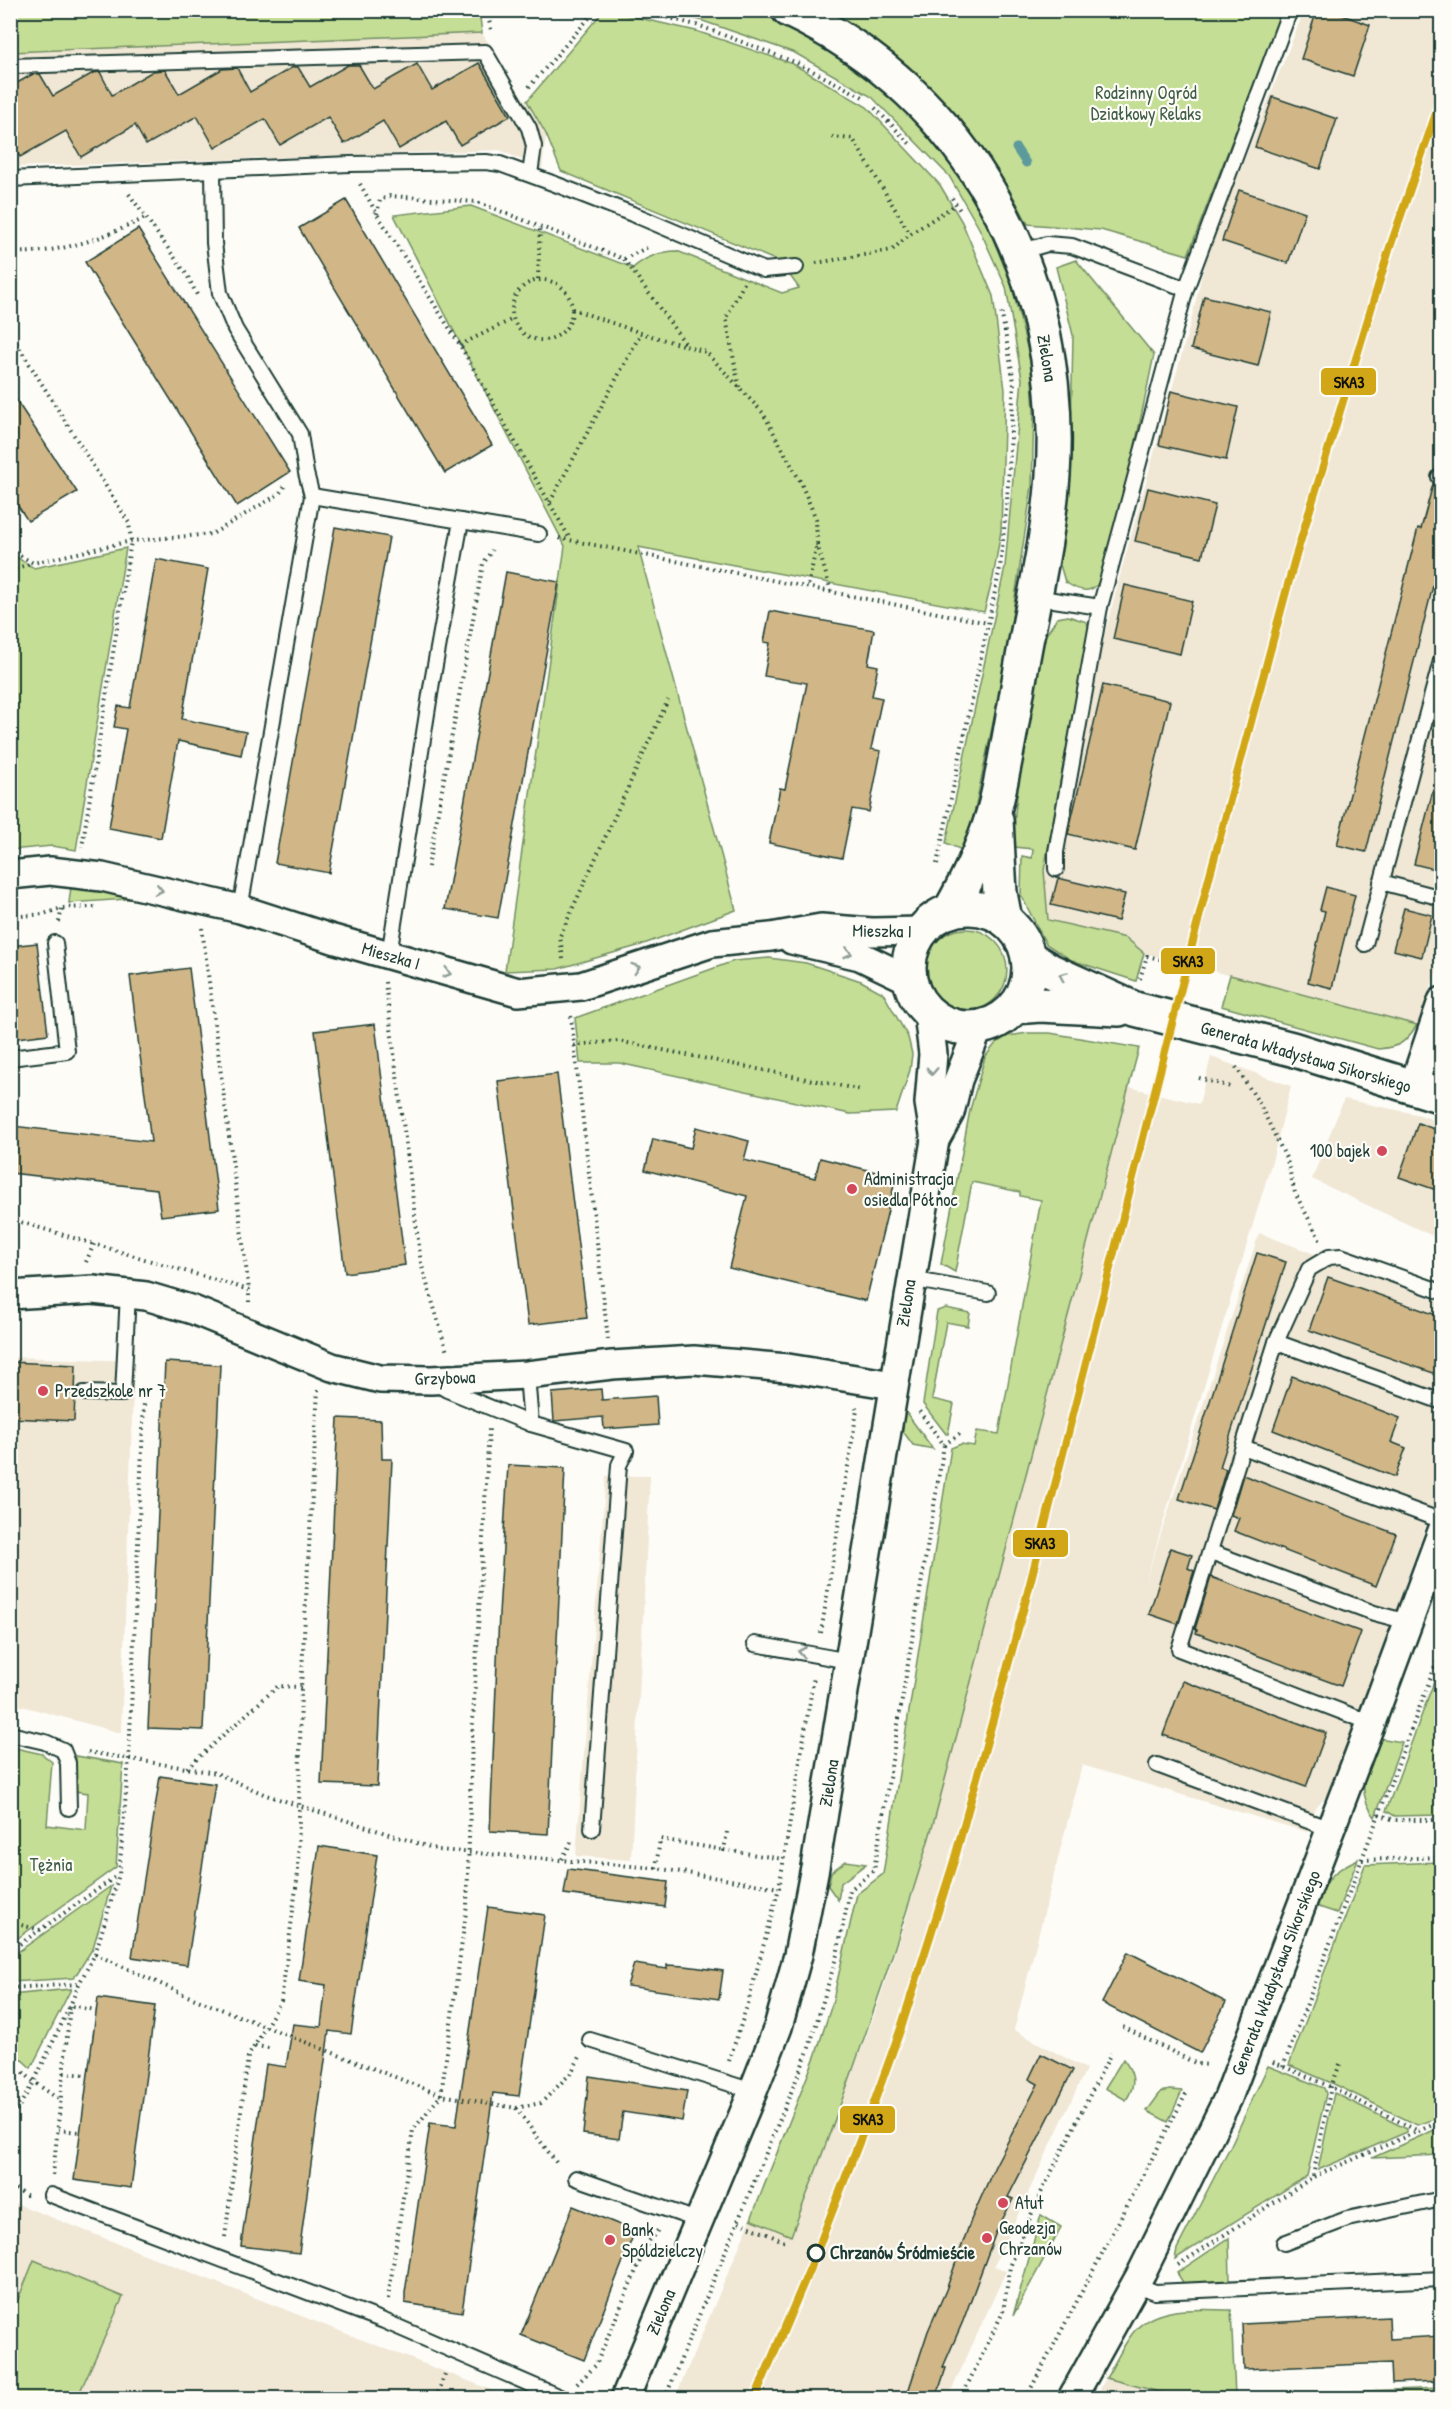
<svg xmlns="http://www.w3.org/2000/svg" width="1452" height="2409" font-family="'Patrick Hand',sans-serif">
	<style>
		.built { fill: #f0e7d5 }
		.green { fill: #c5de95; stroke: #728e64; stroke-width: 1.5 }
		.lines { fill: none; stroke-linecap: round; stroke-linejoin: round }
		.stream { stroke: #5d9a9b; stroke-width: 9 }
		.building { fill: #d1b787; stroke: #1f3d34; stroke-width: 1.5 }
		.service-casing { stroke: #1f3d34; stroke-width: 18 }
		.minor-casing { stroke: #1f3d34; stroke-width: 32 }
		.secondary-casing { stroke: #1f3d34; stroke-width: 38 }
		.path { stroke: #1f3d34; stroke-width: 4; stroke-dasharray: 1.5 4.5; stroke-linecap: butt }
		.service { stroke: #fdfcf7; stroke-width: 14 }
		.minor { stroke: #fdfcf7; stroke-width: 27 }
		.secondary { stroke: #fdfcf7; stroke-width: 33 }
		.rail-1-casing { stroke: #fdfcf7; stroke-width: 12 }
		.rail-1 { stroke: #d1a717; stroke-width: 8 }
		.oneway { stroke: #8e9c96 }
		.poi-dot { fill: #d1495b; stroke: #fdfcf7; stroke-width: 2 }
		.stop-dot { fill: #fdfcf7; stroke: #1f3d34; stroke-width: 3 }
		.labels { text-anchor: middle; stroke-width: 4.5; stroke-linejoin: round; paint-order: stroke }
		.park-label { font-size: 18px; fill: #405d47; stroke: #fdfcf7 }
		.street-label { font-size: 18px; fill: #1f3d34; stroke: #fdfcf7 }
		.poi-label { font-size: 18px; fill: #1f3d34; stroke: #fdfcf7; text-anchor: start }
		.stop-label { font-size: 18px; font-weight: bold; fill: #1f3d34; stroke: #fdfcf7; text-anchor: start }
		.line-badge { stroke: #fdfcf7; stroke-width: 2 }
		.pale-badge-label { font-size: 16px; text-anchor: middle; font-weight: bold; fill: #111 }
	</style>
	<rect width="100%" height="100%" fill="#fdfcf7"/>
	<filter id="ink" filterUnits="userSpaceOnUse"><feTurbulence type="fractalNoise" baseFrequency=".0167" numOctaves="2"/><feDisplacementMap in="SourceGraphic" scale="12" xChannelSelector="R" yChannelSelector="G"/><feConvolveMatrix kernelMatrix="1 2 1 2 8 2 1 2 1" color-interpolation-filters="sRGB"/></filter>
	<g filter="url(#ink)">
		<g class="built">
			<polygon points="1304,11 1441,11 1442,956 1417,1025 1144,953 1125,938 1048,920 1044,870 1122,568 1191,321 1201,279 1213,238"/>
			<polygon points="482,33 546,134 542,169 500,150 11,167 10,52"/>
			<polygon points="1211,1057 1291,1086 1272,1161 1143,1589 1259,1233 1441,1302 1441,1484 1330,1792 1316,1808 1307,1832 1082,1765 1014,2030 1086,2069 994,2266 1006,2271 948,2398 675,2398 751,2219 792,2235 874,2016 905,1922 934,1821 1129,1087 1199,1104"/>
			<polygon points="1344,1099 1420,1115 1441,1123 1441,1240 1312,1179"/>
			<polygon points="10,1357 134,1361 121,1733 11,1703"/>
			<polygon points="606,1476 650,1476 631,1860 576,1856"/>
			<polygon points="10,2201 324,2325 512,2398 11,2398"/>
			<polygon points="1106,2378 1182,2398 1095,2398"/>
		</g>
		<g class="green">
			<polygon points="479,10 482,33 11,52 11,11"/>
			<path d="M604 10 696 31 793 64 867 107 940 185 962 222 993 296 1005 390 1001 531 993 578 984 612 638 547 736 910 641 945 557 969 505 971 565 546 394 215 471 206 633 268C644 258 661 251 677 251L782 293 799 288 780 262 561 171 546 134 527 101Z"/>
			<polygon points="662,11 752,11 797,27 890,89 953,168 984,217 1011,283 1031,363 1034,412 1032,486 1004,670 966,852 946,843 1005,567 1022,379 1006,287 979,228 949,176 872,97 795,53 700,20"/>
			<path d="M829 11H1282L1188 255 1101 230 1028 224C980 131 920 63 829 11Z"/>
			<path d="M1076 260 1154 355 1110 565C1098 588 1090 599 1065 582L1057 554 1070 481 1073 335 1056 267Z"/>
			<polygon points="126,548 76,850 52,846 11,850 11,554 34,568"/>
			<polygon points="1068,616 1087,622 1090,635 1085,647 1044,870 1048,920 1126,938 1144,953 1136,981 1071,960 1046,944 1021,895 1022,856 1032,858 1033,849 1014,847 1015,813 1027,712 1042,641 1057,618"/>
			<polygon points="71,887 98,887 142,898 69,903"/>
			<circle cx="966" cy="970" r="41"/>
			<polygon points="769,958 806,963 861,981 883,993 908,1037 912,1054 910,1070 896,1112 850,1114 619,1063 580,1063 575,1018 734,961"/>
			<path d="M1230 975 1417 1025C1405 1043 1400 1047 1378 1049L1221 1006Z"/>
			<path d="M1028 1033H1050L1139 1048 934 1821C893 1962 844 2099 791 2236L751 2219 816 2054 832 2004 857 1894 883 1874 951 1448 961 1444 974 1446 977 1431 999 1434 1041 1200 1020 1196V1192L972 1182 955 1272 941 1264 970 1110 985 1057 996 1043 1008 1036Z"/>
			<polygon points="946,1308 970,1313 968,1326 946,1322 932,1399 954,1404 948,1434 946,1434 923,1404 937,1311"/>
			<polygon points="905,1411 933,1449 913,1445 902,1430"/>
			<polygon points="1441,1663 1441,1815 1395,1816 1386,1811"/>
			<path d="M1379 1738 1402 1742 1375 1817C1353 1789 1368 1767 1379 1738Z"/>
			<polygon points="11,1747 42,1754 52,1762 47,1825 86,1830 88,1793 75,1791 76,1756 123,1764 116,1867 11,1943"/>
			<path d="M1358 1859 1337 1913 1316 1906C1326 1879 1332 1871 1358 1859Z"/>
			<polygon points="846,1861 866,1864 841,1883 838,1900 828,1886 831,1872"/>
			<polygon points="1441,1862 1441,2106 1434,2119 1417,2125 1334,2084 1289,2065 1365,1865"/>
			<polygon points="111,1886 93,1948 74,1978 11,1982 11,1957"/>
			<polygon points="71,1989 31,2068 11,2050 11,1995"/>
			<path d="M1123 2059C1134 2073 1137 2084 1126 2100L1105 2088Z"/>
			<polygon points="1268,2066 1324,2088 1326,2094 1307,2176 1175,2259 1177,2249 1231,2145"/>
			<polygon points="1170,2090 1182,2091 1168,2122 1147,2111 1161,2092"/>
			<polygon points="1334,2093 1407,2129 1407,2132 1318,2170"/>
			<polygon points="1441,2127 1441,2155 1372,2158"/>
			<polygon points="1041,2215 1061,2227 1013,2316"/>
			<polygon points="1229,2238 1230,2281 1184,2284 1177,2273"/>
			<polygon points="34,2260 123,2297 77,2398 11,2398 11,2317"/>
			<path d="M1231 2310 1235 2396 1441 2388V2398H1182L1106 2378C1115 2364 1122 2347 1132 2334 1154 2304 1198 2310 1231 2310Z"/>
		</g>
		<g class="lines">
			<polyline class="stream" points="1016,148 1026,163"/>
		</g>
		<g class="building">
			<polygon points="1317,10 1328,10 1370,25 1353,76 1301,59"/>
			<polygon points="479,63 510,116 460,145 446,121 399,149 383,121 344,144 328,117 280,145 265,119 215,148 197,116 146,145 135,125 81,157 66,131 20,157 10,140 10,87 33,74 40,74 53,96 93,73 100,72 112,95 153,71 165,70 179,94 222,69 237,68 250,92 293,67 298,67 310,87 348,65 359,65 373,89 417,64 432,90"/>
			<polygon points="1273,97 1337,119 1320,169 1255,147"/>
			<polygon points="1239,190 1305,212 1288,263 1222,241"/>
			<polygon points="346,200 492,445 445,473 299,228"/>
			<polygon points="138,229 290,472 237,506 85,262"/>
			<polygon points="1204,296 1271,312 1258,366 1191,349"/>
			<polygon points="10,391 77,492 28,521 10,494"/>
			<polygon points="1171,391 1238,407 1226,460 1159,445"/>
			<polygon points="1433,484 1442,487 1442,550 1366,852 1337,845 1418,528 1421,529"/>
			<polygon points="1148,488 1215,505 1202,557 1135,541"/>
			<polygon points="335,527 389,537 329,873 275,863"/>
			<polygon points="156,559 208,569 182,719 246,732 241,755 178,741 161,838 109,828 126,729 114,727 118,706 130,708"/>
			<polygon points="506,572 559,582 498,918 445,909"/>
			<polygon points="1125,585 1192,601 1180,654 1113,639"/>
			<polygon points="770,611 874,630 868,664 878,666 872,696 882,698 871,749 881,751 869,812 852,809 842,858 769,843 780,788 785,789 807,683 764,676 770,643 764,642"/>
			<polygon points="1103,685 1170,701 1135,850 1068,834"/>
			<polygon points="1433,790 1442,791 1442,871 1414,864"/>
			<polygon points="1058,878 1125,894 1118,921 1051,905"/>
			<polygon points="1326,887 1355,895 1332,988 1308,982 1325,911 1320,910"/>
			<polygon points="1404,908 1432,915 1422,957 1393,950"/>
			<polygon points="37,943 48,1034 10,1039 10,946"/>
			<polygon points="189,968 219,1209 161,1216 157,1189 10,1173 13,1126 151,1142 130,976"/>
			<polygon points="375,1024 405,1265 345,1273 315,1031"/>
			<polygon points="557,1074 587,1318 528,1325 498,1081"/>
			<polygon points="1418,1123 1442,1132 1442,1192 1399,1177"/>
			<polygon points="696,1127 749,1141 744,1160 815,1178 820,1158 896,1177 866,1301 729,1268 747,1196 645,1170 653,1139 691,1148"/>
			<polygon points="1257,1253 1286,1262 1220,1467 1226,1469 1214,1510 1179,1499"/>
			<polygon points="1328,1277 1442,1317 1442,1376 1309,1330"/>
			<polygon points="10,1362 76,1365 74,1421 10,1418"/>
			<polygon points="165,1362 220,1365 203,1730 148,1728"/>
			<polygon points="1292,1376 1400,1418 1391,1442 1406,1448 1395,1477 1273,1430"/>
			<polygon points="601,1389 602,1400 656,1396 658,1425 604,1429 603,1417 554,1421 552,1393"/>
			<polygon points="338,1418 381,1420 382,1459 392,1459 377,1786 321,1784"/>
			<polygon points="508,1465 565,1468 548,1834 490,1831 499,1614"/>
			<polygon points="1243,1475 1396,1534 1376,1586 1234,1531 1239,1518 1231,1515"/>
			<polygon points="1170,1548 1192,1555 1188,1568 1194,1571 1178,1624 1149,1614"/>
			<polygon points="1211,1577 1361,1632 1341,1686 1196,1633 1197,1630 1195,1629"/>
			<polygon points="1183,1681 1326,1733 1306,1787 1163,1735"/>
			<polygon points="160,1776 215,1784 187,1965 132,1957"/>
			<polygon points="319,1846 377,1855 351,2034 329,2031 299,2253 241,2246 266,2064 286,2067 293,2024 321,2027 326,1985 299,1981"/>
			<polygon points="568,1869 668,1882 665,1907 564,1894"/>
			<polygon points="488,1907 545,1915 519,2096 493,2093 462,2312 405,2303 405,2293 430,2123 456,2126"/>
			<polygon points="1128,1952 1226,2002 1200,2053 1102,2003"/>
			<polygon points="634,1964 667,1969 667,1965 685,1966 723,1971 719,1999 627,1986"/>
			<polygon points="98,1998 155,2006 131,2188 74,2180"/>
			<polygon points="1041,2054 1073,2070 1008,2197 1013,2199 996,2232 963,2321 943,2367 946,2368 936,2398 906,2398 928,2331 946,2290 971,2220 995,2166 1038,2084 1029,2079"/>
			<polygon points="589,2076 687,2091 682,2121 623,2112 619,2139 583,2134"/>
			<polygon points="573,2206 635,2231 584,2360 521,2335"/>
			<polygon points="1389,2317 1390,2339 1442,2336 1442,2381 1392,2383 1391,2363 1244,2369 1242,2324"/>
		</g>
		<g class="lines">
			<g class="service-casing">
				<g id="service">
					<polyline points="10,66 485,52 529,128 534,146 530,174"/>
					<polyline points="213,170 214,243 220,293 235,329 300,434 306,473 312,496 240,909"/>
					<polyline points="10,179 350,164 486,162 500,164 555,184 640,217 764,270 796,267"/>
					<polyline points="1019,252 1047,244 1072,246 1186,289"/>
					<polyline points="1439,477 1442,478"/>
					<polyline points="312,496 539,534"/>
					<polyline points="1034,597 1100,607"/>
					<polyline points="1056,869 1056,852 1100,607 1186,289 1290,10"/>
					<polyline points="1381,882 1442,898"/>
					<polyline points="1365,944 1442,657"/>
					<polyline points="389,955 432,682 461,521"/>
					<polyline points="10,1058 67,1051 55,943"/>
					<polyline points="910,1279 988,1293"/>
					<polyline points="1276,1342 1442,1402"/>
					<polyline points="527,1375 531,1424 626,1451 619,1465 592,1829"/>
					<polyline points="437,1384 447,1390 531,1424"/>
					<polyline points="84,1393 123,1394 128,1293"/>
					<polyline points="1243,1447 1442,1521"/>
					<polyline points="1211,1552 1374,1613 1408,1622"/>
					<polyline points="755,1644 849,1661"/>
					<polyline points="1371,1723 1179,1649 1276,1342 1309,1269 1329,1257 1341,1256 1442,1292"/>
					<polyline points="10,1734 45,1742 63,1750 68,1763 69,1808"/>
					<polyline points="1157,1765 1330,1829"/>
					<polyline points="590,2040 753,2091"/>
					<polyline points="576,2178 700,2221"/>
					<polyline points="51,2195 384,2321 562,2398"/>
					<polyline points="1284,2243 1347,2219 1442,2199"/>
					<polyline points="1135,2284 1155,2292 1442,2279"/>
				</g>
			</g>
			<g class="minor-casing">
				<g id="minor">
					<polyline points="10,875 50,871 102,877 240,909 333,939 518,992 581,986 712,943 771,937 821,928 872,932 921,931"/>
					<polyline points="792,940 860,956 910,980"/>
					<polyline points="1413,1087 1442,1001"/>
					<polyline points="935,1140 950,1113 958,1080 979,1027"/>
					<polyline points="10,1295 93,1290 146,1296 193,1310 332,1367 380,1379 431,1380 527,1375 612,1365 694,1360 788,1368 893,1385"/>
					<polyline points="625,2398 753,2091 778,2027 798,1955 815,1867 935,1140 929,1103 933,1054 928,1013"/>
					<polyline points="1072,2398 1142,2272 1228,2098 1371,1723 1442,1531"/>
				</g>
			</g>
			<g class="secondary-casing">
				<g id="secondary">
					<path d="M789 10C971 96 1066 277 1053 475 1049 534 1035 593 1024 652 1015 702 1008 753 996 803 987 839 968 879 950 911"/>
					<polyline points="996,820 1000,893 1005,920"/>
					<circle cx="969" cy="968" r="60"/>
					<polyline points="1028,957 1051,971 1135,1009 1292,1049 1442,1096"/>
					<polyline points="1015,1007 1040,1005 1119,1009"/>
				</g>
			</g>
			<g class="path">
				<polyline points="487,10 491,30"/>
				<polyline points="638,10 700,26 797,63 863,97"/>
				<polyline points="529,87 596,10"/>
				<polyline points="875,108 912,146"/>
				<polyline points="832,137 853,139 910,234"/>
				<polyline points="360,184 377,214 460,345 570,539"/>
				<polyline points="129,194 187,275 197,295"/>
				<polyline points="952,198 961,212"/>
				<polyline points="377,214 380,200 390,196 477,202 624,259 650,246"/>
				<path d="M10 252C57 255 104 238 145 218"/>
				<polyline points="624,259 687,346"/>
				<polyline points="816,263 892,250 910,234 955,205"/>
				<polyline points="538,279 540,226"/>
				<circle cx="542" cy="310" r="30"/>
				<polyline points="572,309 641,333 706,352 763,413 800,481 816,519 817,543 808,587"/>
				<polyline points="10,333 129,523 131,541 82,847"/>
				<polyline points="460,345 513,319"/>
				<polyline points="739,387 726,318 744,283"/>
				<polyline points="550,502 641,333"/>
				<polyline points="559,538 988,623"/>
				<polyline points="817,544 831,591"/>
				<polyline points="10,550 33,563 131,541 212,534 279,494 287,483"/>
				<polyline points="10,570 33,563"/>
				<polyline points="937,864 1000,568 1007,501 1014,382 1001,310"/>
				<polyline points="428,867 483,564 492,550"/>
				<polyline points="10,917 44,914 62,908 96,907"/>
				<polyline points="59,922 62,908"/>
				<polyline points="202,928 249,1290"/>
				<polyline points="563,959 560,936 668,700"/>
				<polyline points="1140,979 1147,956 1176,963"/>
				<polyline points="385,982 421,1263 447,1352"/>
				<polyline points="571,1016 608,1339"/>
				<polyline points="574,1045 618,1041 862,1090"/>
				<polyline points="1236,1067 1259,1103 1287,1160 1295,1193 1320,1240"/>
				<polyline points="1199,1078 1231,1087"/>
				<polyline points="10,1219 94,1244"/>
				<polyline points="86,1262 94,1244 249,1290 249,1303"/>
				<polyline points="944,1445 962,1432"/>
				<polyline points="821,1633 857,1410 856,1407"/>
				<polyline points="88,1752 216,1773 266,1795 439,1850 656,1868 779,1888"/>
				<polyline points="187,1768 278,1686 301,1687"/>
				<polyline points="1379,1814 1394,1820 1442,1820"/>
				<polyline points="727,1832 724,1850 783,1859"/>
				<polyline points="562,1859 573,1839"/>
				<polyline points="1362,1860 1442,1857"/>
				<polyline points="656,1868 660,1839 724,1850"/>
				<polyline points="10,1922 40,1930"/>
				<polyline points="10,1951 118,1875"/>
				<polyline points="95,1954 185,1995 441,2095 516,2108 541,2103 571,2073 580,2057"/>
				<polyline points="10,1988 79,1984"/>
				<polyline points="1123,2027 1197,2064 1210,2065"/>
				<polyline points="255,2046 269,2048"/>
				<polyline points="10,2060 34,2082 61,2101"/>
				<polyline points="729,2061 748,2003 779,1888 814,1676"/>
				<polyline points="1273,2062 1331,2087 1418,2131"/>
				<polyline points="1283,2067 1442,1648"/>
				<polyline points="64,2073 88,2075"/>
				<polyline points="516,2108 558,2165"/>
				<polyline points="10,2121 34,2082 70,2006 96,2010"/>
				<polyline points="58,2130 80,2132"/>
				<polyline points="53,2175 70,2006 79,1984 95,1954 119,1875 129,1758 144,1401"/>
				<polyline points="1313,2176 1331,2087 1340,2064"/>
				<polyline points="10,2186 26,2195 31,2195"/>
				<polyline points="739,2222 788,2243"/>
				<polyline points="225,2237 248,2057 281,2001 298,1873 301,1687 318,1390"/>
				<polyline points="1178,2265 1313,2177 1437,2123 1442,2114"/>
				<polyline points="388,2299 413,2130 441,2095 467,1905 472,1738 489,1429"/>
				<polyline points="577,2384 596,2365 648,2242 658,2230"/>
				<polyline points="436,2398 446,2371"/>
				<polyline points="665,2398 808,2051 837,1955 850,1890 874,1870 944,1445 919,1411"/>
				<polyline points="961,2398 1003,2312 1010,2267 1036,2203 1111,2053"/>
				<polyline points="1026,2398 1186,2094"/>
			</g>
			<use href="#service" class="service"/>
			<use href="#minor" class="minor"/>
			<use href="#secondary" class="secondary"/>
			<g class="rail-1-casing">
				<polyline id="rail-1" points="755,2398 813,2261 867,2122 901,2028 954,1861 1024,1607 1209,878 1294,562 1389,250 1442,96"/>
			</g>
			<use href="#rail-1" class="rail-1"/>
		</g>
		<defs><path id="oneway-chevron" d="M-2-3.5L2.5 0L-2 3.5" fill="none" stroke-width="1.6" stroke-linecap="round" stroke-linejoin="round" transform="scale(1.5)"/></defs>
		<g class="oneway">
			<use href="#oneway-chevron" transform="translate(159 890) rotate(13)"/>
			<use href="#oneway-chevron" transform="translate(848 953) rotate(14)"/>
			<use href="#oneway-chevron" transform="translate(636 968) rotate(-18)"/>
			<use href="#oneway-chevron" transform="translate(447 973) rotate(17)"/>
			<use href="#oneway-chevron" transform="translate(1063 976) rotate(-156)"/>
			<use href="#oneway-chevron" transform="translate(932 1071) rotate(93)"/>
			<use href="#oneway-chevron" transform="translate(802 1652) rotate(-170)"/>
		</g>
	</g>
	<g class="poi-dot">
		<circle cx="1382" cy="1151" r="6"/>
		<circle cx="852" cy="1189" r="6"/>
		<circle cx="43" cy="1391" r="6"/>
		<circle cx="1003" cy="2203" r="6"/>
		<circle cx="987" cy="2238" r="6"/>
		<circle cx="610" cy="2240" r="6"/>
	</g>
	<circle class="stop-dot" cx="816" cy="2253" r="8"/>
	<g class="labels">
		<g class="park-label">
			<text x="1146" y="99">Rodzinny Ogród<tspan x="1146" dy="21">Działkowy Relaks</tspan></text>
			<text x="51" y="1871">Tężnia</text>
		</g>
		<g class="street-label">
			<text transform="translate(1047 358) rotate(81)" y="6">Zielona</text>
			<text transform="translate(882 931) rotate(1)" y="6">Mieszka I</text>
			<text transform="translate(391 956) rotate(16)" y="6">Mieszka I</text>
			<text transform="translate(1306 1057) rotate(16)" y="6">Generała Władysława Sikorskiego</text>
			<text transform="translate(906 1303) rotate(-81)" y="6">Zielona</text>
			<text transform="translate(445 1378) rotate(-2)" y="6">Grzybowa</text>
			<text transform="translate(829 1783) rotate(-81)" y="6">Zielona</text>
			<text transform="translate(1276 1973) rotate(-69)" y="6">Generała Władysława Sikorskiego</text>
			<text transform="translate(661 2312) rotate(-67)" y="6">Zielona</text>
		</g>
		<g class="poi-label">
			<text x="1370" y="1157" text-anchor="end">100 bajek</text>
			<text x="864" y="1185">Administracja<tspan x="864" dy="21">osiedla Północ</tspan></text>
			<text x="55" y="1397">Przedszkole nr 7</text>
			<text x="1015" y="2209">Atut</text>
			<text x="999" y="2234">Geodezja<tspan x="999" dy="21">Chrzanów</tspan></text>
			<text x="622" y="2236">Bank<tspan x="622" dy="21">Spóldzielczy</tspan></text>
		</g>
		<g class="stop-label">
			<text x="830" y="2259">Chrzanów Śródmieście</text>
		</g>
	</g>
	<g class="line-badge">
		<rect x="1320" y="367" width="57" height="29" rx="6" fill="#d1a717"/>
		<rect x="1160" y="947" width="56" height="28" rx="6" fill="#d1a717"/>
		<rect x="1012" y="1529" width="57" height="29" rx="6" fill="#d1a717"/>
		<rect x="839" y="2105" width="57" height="29" rx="6" fill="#d1a717"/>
	</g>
	<g class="pale-badge-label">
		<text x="1349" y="388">SKA3</text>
		<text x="1188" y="967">SKA3</text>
		<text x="1040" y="1549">SKA3</text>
		<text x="868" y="2125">SKA3</text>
	</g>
	<rect width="1452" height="2409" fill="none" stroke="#fdfcf7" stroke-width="36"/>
	<rect x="18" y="18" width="1416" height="2373" fill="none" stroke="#1f3d34" stroke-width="2" filter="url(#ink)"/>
</svg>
